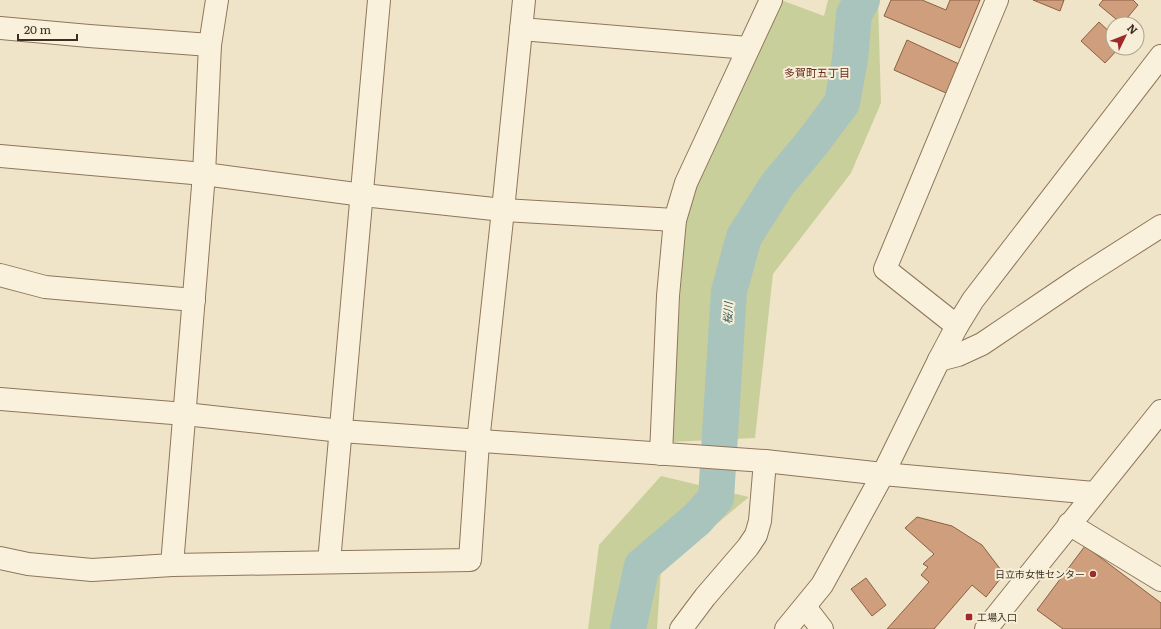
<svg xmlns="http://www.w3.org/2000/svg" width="1161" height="629" font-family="Literata,'Noto Sans JP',serif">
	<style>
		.green { fill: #c9cf9b }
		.water { fill: #a9c4bc; stroke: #6f938a }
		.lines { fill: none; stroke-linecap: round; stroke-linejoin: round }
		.river { stroke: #a9c4bc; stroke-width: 36 }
		.building { fill: #cf9f7d; stroke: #8d5f41 }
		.minor-casing { stroke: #8d765c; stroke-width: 24 }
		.minor { stroke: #faf1dc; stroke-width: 22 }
		.poi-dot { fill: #9e2a2b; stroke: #f7eed8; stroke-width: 1.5 }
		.labels { text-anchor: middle; stroke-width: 4; stroke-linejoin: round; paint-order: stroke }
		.poi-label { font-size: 10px; fill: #3d2e20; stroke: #f7eed8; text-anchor: end }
		.neighbourhood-label { font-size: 11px; fill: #6b2e1e; stroke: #f7eed8 }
		.water-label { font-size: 11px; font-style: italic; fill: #2f5d5a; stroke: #f7eed8 }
	</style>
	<rect width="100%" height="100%" fill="#f0e4c8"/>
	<g class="green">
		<polygon points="781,0 824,16 828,0 878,0 881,103 851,173 773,274 755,438 670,442 687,199"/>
		<polygon points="661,476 749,497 661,570 657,629 588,629 599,545"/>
	</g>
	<polygon class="water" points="692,514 702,524 648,571 635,629 621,629 637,562"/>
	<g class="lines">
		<polyline class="river" points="628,629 642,566 697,519 716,498 729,291 744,237 777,185 812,143 842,103 850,59 854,14 862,0"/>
	</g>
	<g class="building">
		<polygon points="891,0 922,0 946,10 950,0 980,0 960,48 884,16"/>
		<polygon points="1033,0 1064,0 1060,11"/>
		<polygon points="1103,0 1133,0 1138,5 1122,24 1099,5"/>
		<polygon points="1099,22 1113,35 1113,48 1119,48 1105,63 1081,41"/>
		<polygon points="907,40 959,64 946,93 894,70"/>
		<polygon points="917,517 952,526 982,545 1004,574 986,597 972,585 934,629 887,629 929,582 921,575 928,567 923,564 934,554 905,528"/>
		<polygon points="1085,546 1161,603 1161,629 1063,629 1037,610"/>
		<polygon points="866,578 886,605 872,616 851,589"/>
	</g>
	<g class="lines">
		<g class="minor-casing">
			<g id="minor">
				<polyline points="0,28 89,36 210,45"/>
				<polyline points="521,29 748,48"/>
				<polyline points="0,156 204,174 363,195 503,210 675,220"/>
				<polyline points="0,275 45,287 194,300"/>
				<polyline points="957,326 885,269 997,0"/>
				<polyline points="939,360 958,355 982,344 1081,277 1161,226"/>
				<polyline points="0,399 185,414 341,431 765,461 883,474 1094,493"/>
				<polyline points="661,454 668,296 675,220 686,183 771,0"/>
				<polyline points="1069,524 1161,580"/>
				<polyline points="0,558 28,564 92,570 172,565 204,174 210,45 217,0"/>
				<polyline points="329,562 379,0"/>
				<polyline points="172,565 470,560 478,442 503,210 524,0"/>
				<polyline points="805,607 822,629"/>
				<polyline points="681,629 705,597 748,547 756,535 760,521 765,461"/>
				<polyline points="786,629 822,585 883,474 939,360 957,326 973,300 1161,56"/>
				<polyline points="986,629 1161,411"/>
			</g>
		</g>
		<use href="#minor" class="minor"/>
	</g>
	<g class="poi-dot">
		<circle cx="1093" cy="574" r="4"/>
		<rect x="965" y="613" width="8" height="8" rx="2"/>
	</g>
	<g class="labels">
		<g class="poi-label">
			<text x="1085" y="578">日立市女性センター</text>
			<text x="977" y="621" text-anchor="start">工場入口</text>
		</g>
		<g class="neighbourhood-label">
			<text x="817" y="77">多賀町五丁目</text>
		</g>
		<g class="water-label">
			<text transform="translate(728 313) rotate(-87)" y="4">桜川</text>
		</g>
	</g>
	<g transform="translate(1125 36) rotate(47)"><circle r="19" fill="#f7eed8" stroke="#ada18e"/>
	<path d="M0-3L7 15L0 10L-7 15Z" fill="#9e2a2b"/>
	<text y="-6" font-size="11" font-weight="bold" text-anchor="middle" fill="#3d2e20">N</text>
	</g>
	<path d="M18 34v6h59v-6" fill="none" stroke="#3d2e20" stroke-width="2"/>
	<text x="24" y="34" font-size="12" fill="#3d2e20" stroke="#f7eed8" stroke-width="3" paint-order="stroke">20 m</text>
</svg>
